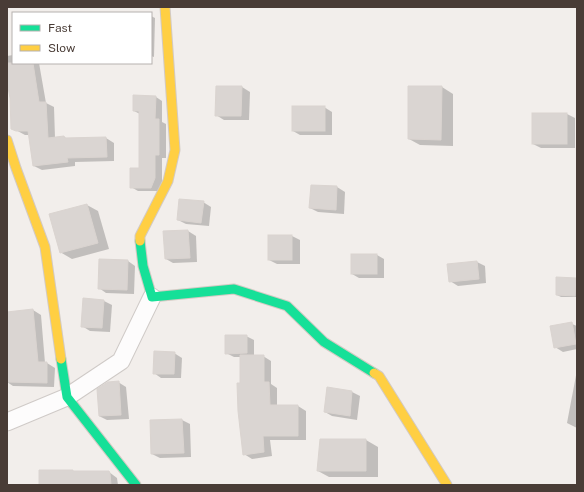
<svg xmlns="http://www.w3.org/2000/svg" width="584" height="492" font-family="'Public Sans',sans-serif">
	<style>
		.shadow { fill: #0003 }
		.building { fill: #dad5d2; stroke: #dad4d0 }
		.lines { fill: none; stroke-linecap: round; stroke-linejoin: round }
		.street-casing { stroke: #cfcac7; stroke-width: 19 }
		.fast-casing { stroke: #d3cac3; stroke-width: 11 }
		.slow-casing { stroke: #d3cac3; stroke-width: 11 }
		.street { stroke: #fdfcfc; stroke-width: 17 }
		.fast { stroke: #16e098; stroke-width: 9 }
		.slow { stroke: #ffcf43; stroke-width: 9 }
	</style>
	<rect width="100%" height="100%" fill="#f2eeeb"/>
	<g class="shadow">
		<polygon points="151,16 155,18 154,57 151,56"/>
		<polygon points="13,55 13,63 39,63 46,103 54,107 55,138 64,137 68,139 106,138 114,143 114,161 75,162 75,166 42,170 34,166 30,135 25,135 12,128 11,98 7,76 7,56"/>
		<polygon points="242,87 250,92 249,120 224,120 216,115"/>
		<polygon points="442,87 453,94 453,146 420,145 409,139"/>
		<polygon points="156,97 162,101 162,122 166,124 166,158 162,158 162,182 158,191 138,191 131,187 140,169 140,114 134,111"/>
		<polygon points="324,107 332,112 332,135 300,135 293,131"/>
		<polygon points="567,114 575,118 575,148 541,148 533,144"/>
		<polygon points="312,186 337,187 345,192 344,214 318,212 310,208"/>
		<polygon points="203,202 211,207 209,226 186,224 178,220"/>
		<polygon points="87,205 98,211 109,249 72,259 60,252"/>
		<polygon points="188,231 196,236 197,262 173,263 166,259"/>
		<polygon points="292,236 300,240 300,264 277,264 269,260"/>
		<polygon points="377,255 384,259 384,278 359,278 352,274"/>
		<polygon points="128,261 135,266 134,294 106,293 99,288"/>
		<polygon points="477,262 485,266 486,283 458,286 450,281"/>
		<polygon points="576,279 577,279 577,297 561,297 557,295"/>
		<polygon points="104,301 112,305 110,332 90,331 82,326"/>
		<polygon points="33,310 41,315 45,363 47,363 55,368 54,387 13,386 7,382 7,313"/>
		<polygon points="572,324 577,326 577,349 563,352 555,347"/>
		<polygon points="246,336 254,340 254,356 263,356 271,361 271,384 277,388 277,406 298,406 306,411 306,440 270,440 272,456 252,459 244,454 241,384 241,357 234,357 226,353"/>
		<polygon points="174,353 182,358 181,378 161,378 154,373"/>
		<polygon points="577,370 577,428 567,423"/>
		<polygon points="118,382 126,387 129,419 107,420 99,416"/>
		<polygon points="327,388 352,392 360,396 357,420 332,416 325,412"/>
		<polygon points="182,420 190,424 191,457 160,458 152,454 151,421"/>
		<polygon points="321,440 366,440 378,447 378,477 329,477 318,471"/>
		<polygon points="73,471 75,472 109,472 117,478 118,485 40,485"/>
	</g>
	<g class="building">
		<polygon points="7,63 33,63 39,102 46,102 48,138 64,136 65,138 106,137 107,157 67,158 68,162 33,166 28,131 16,131 11,129 10,98 7,82"/>
		<polygon points="216,86 242,86 241,116 215,116"/>
		<polygon points="408,86 442,86 441,140 408,139"/>
		<polygon points="133,95 156,96 155,119 159,119 159,155 155,155 155,178 151,188 130,188 130,168 139,168 139,111 133,111"/>
		<rect x="292" y="106" width="33" height="25"/>
		<rect x="532" y="113" width="35" height="31"/>
		<polygon points="311,185 337,186 336,210 309,208"/>
		<polygon points="179,199 204,201 201,223 177,220"/>
		<polygon points="87,204 98,243 60,253 49,214"/>
		<polygon points="188,230 190,258 165,259 163,231"/>
		<rect x="268" y="235" width="24" height="25"/>
		<rect x="351" y="254" width="26" height="20"/>
		<polygon points="99,259 128,260 127,290 98,289"/>
		<polygon points="477,261 479,279 449,282 447,264"/>
		<polygon points="556,277 576,278 575,296 556,295"/>
		<polygon points="83,298 104,300 102,328 81,327"/>
		<polygon points="33,309 38,362 47,362 47,383 7,382 7,312"/>
		<polygon points="572,322 576,344 554,348 550,326"/>
		<polygon points="225,335 247,335 247,353 225,354"/>
		<polygon points="154,351 175,352 174,374 153,374"/>
		<polygon points="240,355 264,355 264,382 269,382 270,405 298,405 298,436 263,436 264,452 243,455 238,411 237,383 240,383"/>
		<polygon points="119,381 121,415 99,416 97,389 108,382"/>
		<polygon points="327,387 352,391 350,416 324,412"/>
		<polygon points="182,419 184,453 151,454 150,420"/>
		<polygon points="320,439 366,439 366,471 317,471"/>
		<polygon points="39,470 73,470 73,471 109,471 110,473 111,485 39,485"/>
	</g>
	<g class="lines">
		<g class="street-casing">
			<polyline id="street" points="7,422 67,397 121,361 152,297"/>
		</g>
		<g class="fast-casing">
			<g id="fast">
				<polyline points="140,241 143,266 152,297 234,289 287,306 324,342 374,373"/>
				<polyline points="61,359 67,397 136,485"/>
			</g>
		</g>
		<g class="slow-casing">
			<g id="slow">
				<polyline points="7,140 16,168 45,247 61,359"/>
				<polyline points="140,241 140,236 168,181 175,150 165,7"/>
				<polyline points="374,373 379,376 447,485"/>
			</g>
		</g>
		<use href="#street" class="street"/>
		<use href="#fast" class="fast"/>
		<use href="#slow" class="slow"/>
	</g>
	<rect width="584" height="492" fill="none" stroke="#493c36" stroke-width="16"/>
	<rect x="12" y="12" width="140" height="52" fill="#ffffff" stroke="#b6b1af"/>
	<rect x="20" y="25" width="20" height="6" fill="#16e098" stroke="#b6b1af"/>
	<text x="48" y="32" font-size="12" fill="#493c36">Fast</text>
	<rect x="20" y="45" width="20" height="6" fill="#ffcf43" stroke="#b6b1af"/>
	<text x="48" y="52" font-size="12" fill="#493c36">Slow</text>
</svg>
